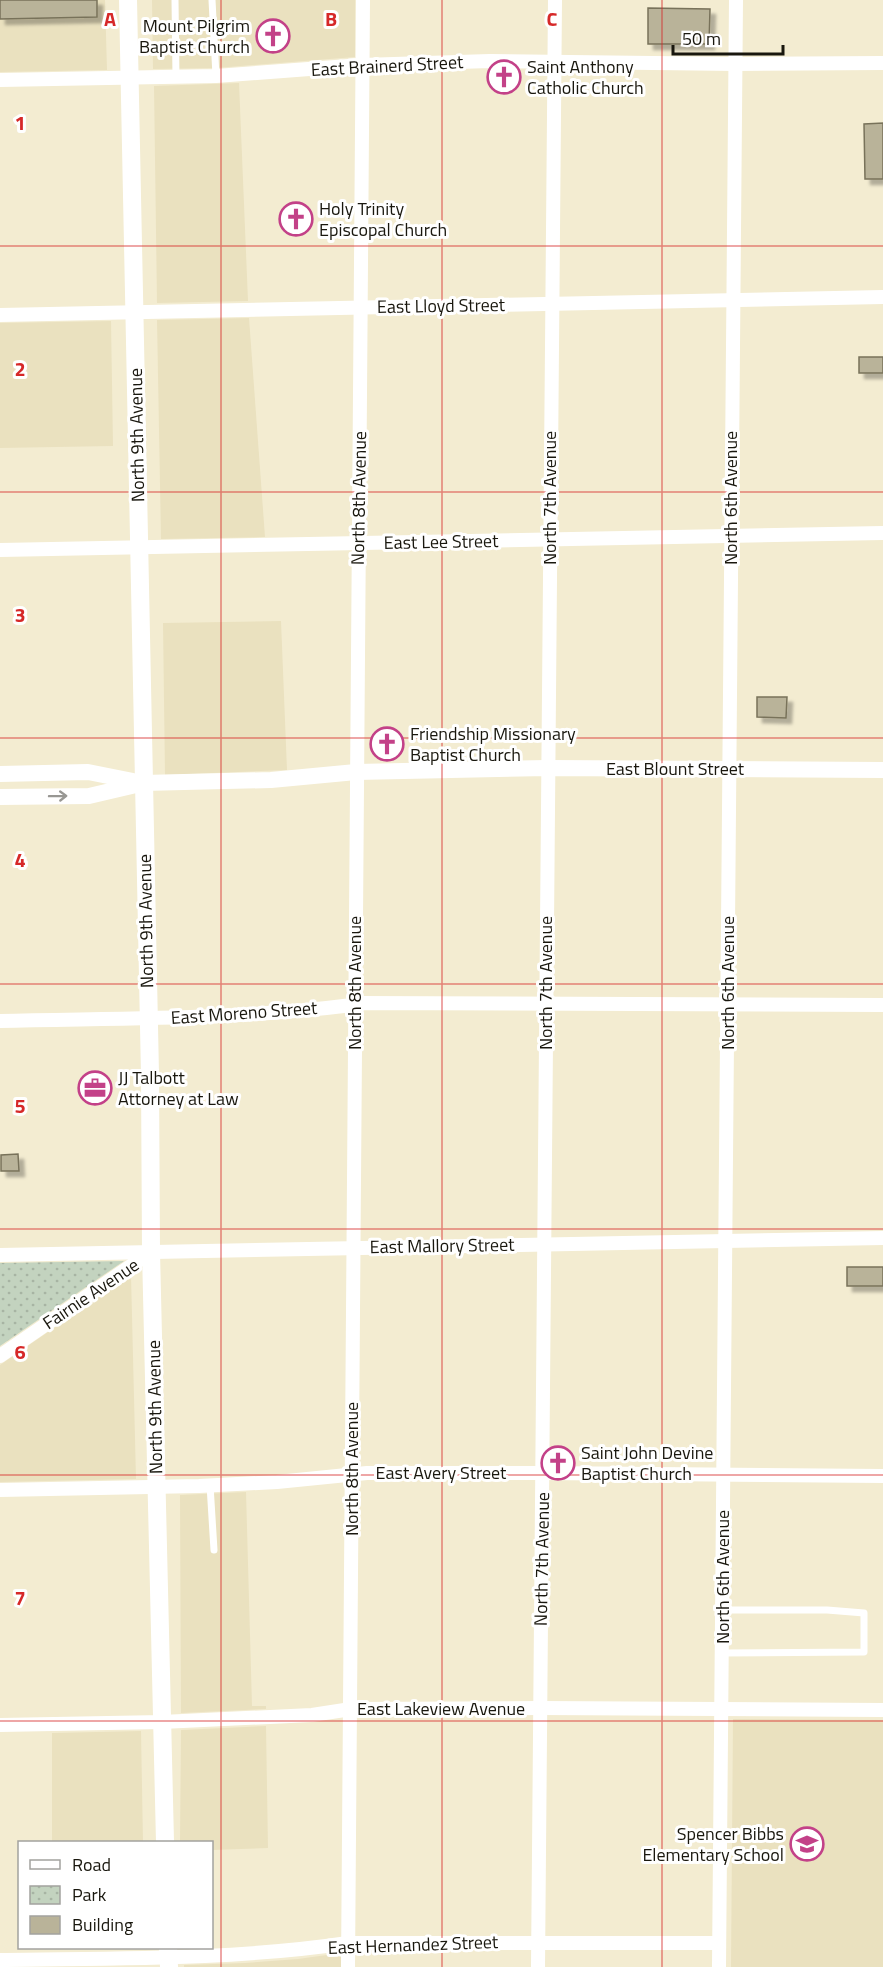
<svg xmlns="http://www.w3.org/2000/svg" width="883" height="1967" font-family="'Titillium Web',sans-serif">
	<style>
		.built { fill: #eae1bf }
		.park { fill: url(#park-dots) }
		.building { fill: #b9b399; stroke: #78725a; stroke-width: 1.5; filter: url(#shadow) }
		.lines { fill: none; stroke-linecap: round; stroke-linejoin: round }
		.service { stroke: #fff; stroke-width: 7 }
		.minor { stroke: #fff; stroke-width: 14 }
		.tertiary { stroke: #fff; stroke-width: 16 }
		.secondary { stroke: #fff; stroke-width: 18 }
		.oneway { stroke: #989793 }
		.grid { fill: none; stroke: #d62828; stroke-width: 1.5; stroke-opacity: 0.55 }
		.labels { text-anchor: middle; stroke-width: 6; stroke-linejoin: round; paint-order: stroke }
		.poi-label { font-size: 18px; fill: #19170e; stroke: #fff; text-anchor: start }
		.street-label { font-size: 18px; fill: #19170e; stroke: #fff }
		.grid-label { font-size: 20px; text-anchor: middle; font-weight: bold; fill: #d62828; stroke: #fff; stroke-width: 6; stroke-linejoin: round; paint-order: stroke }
	</style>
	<defs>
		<pattern id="park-dots" width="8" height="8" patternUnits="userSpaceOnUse" patternTransform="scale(1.5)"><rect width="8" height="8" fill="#c3d3bf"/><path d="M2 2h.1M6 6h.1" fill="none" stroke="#a7b4a3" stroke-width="1.8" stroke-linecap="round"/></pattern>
		<filter id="shadow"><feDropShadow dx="5.5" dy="5.5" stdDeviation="1.5" flood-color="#0004"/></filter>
	</defs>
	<rect width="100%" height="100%" fill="#f3ecd1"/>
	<g class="built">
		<polygon points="0,0 105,0 107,70 0,72"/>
		<polygon points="152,0 355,0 355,57 216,68 153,69"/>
		<polygon points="239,83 248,301 157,303 154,86"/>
		<polygon points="249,318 265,537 161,539 157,320"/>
		<polygon points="111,321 113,446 0,448 0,323"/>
		<polygon points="281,621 287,770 165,775 163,623"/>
		<polygon points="131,1275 136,1479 0,1482 0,1365"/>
		<polygon points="246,1492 252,1706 266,1706 266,1709 181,1713 180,1495"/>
		<polygon points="733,1719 883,1720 883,1967 731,1967"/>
		<polygon points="266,1726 268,1848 212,1850 212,1842 180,1842 181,1730"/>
		<polygon points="141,1731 143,1842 52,1842 52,1733"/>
		<polygon points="341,1953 341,1967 184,1967 184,1965 245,1963 298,1959"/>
	</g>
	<polygon class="park" points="124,1261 0,1346 0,1263"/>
	<g class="building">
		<polygon points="0,0 97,0 97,17 0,19"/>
		<polygon points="648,8 710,9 709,44 648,44"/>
		<polygon points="883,123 883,179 865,179 864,124"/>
		<rect x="859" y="357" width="24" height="16"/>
		<polygon points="757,697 787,697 786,718 757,717"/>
		<polygon points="18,1154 19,1171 1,1171 1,1155"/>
		<rect x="847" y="1267" width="36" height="19"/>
	</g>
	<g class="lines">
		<g class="service">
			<polyline points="175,0 176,77"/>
			<polyline points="212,0 216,76"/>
			<polyline points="210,1485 214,1550"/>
			<polyline points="723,1653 864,1652 864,1613 827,1610 723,1610"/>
		</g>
		<g class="minor">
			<polyline points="0,80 216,76 362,65 490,61 736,64 883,63"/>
			<polyline points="0,315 883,297"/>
			<polyline points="0,550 883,533"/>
			<path d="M0 1021C117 1018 235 1020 352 1005L355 1003 883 1005"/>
			<polyline points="0,1255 883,1238"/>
			<polyline points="0,1356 151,1252"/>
			<polyline points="0,1490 199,1486 277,1482 367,1473 542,1473 883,1476"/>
			<polyline points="0,1725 162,1722 312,1715 351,1709 540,1708 883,1710"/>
			<path d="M0 1960C116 1958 233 1960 348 1943H719"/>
			<polyline points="348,1967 363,0"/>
			<polyline points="538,1967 555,0"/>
			<polyline points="719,1967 736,0"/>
		</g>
		<g class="tertiary">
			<polyline points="0,774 88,772 143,783 271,780 356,772 547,768 883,770"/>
			<polyline points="0,797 89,796 136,785"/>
		</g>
		<g class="secondary">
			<polyline points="128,0 150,1075 151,1252 165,1842"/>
			<polyline points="168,1948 169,1967"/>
		</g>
	</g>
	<defs><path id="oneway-shaft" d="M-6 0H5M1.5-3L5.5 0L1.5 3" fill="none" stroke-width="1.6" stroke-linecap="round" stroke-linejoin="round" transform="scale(1.5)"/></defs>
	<use class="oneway" href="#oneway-shaft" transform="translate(58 796) rotate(-1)"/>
	<path class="grid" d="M221 0V1967M442 0V1967M662 0V1967M0 246H883M0 492H883M0 738H883M0 984H883M0 1229H883M0 1475H883M0 1721H883"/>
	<defs>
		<g id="church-ring" transform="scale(1.725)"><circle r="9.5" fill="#fff" stroke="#c34188" stroke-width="1.5"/><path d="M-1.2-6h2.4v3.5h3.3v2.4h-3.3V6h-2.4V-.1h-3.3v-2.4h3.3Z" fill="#c34188"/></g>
		<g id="office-ring" transform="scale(1.725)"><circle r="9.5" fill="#fff" stroke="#c34188" stroke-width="1.5"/><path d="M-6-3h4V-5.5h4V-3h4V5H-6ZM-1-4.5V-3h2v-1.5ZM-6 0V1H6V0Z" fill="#c34188"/></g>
		<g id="school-ring" transform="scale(1.725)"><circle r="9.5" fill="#fff" stroke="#c34188" stroke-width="1.5"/><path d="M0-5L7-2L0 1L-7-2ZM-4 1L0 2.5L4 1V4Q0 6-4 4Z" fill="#c34188"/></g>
	</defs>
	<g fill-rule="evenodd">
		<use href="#church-ring" x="273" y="36"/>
		<use href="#church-ring" x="504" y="77"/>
		<use href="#church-ring" x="296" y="219"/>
		<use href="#church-ring" x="387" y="744"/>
		<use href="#office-ring" x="95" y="1088"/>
		<use href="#church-ring" x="558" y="1463"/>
		<use href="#school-ring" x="807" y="1844"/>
	</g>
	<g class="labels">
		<g class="poi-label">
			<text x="250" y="32" text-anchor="end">Mount Pilgrim<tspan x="250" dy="21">Baptist Church</tspan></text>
			<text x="527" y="73">Saint Anthony<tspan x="527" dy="21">Catholic Church</tspan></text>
			<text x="319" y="215">Holy Trinity<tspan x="319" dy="21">Episcopal Church</tspan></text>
			<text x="410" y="740">Friendship Missionary<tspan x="410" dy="21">Baptist Church</tspan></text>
			<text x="118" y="1084">JJ Talbott<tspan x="118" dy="21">Attorney at Law</tspan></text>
			<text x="581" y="1459">Saint John Devine<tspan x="581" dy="21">Baptist Church</tspan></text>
			<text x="784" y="1840" text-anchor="end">Spencer Bibbs<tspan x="784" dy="21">Elementary School</tspan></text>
		</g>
		<g class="street-label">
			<text transform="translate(387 66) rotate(-3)" y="6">East Brainerd Street</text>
			<text transform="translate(441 306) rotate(-1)" y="6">East Lloyd Street</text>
			<text transform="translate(137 435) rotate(-91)" y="6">North 9th Avenue</text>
			<text transform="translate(359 498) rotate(-89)" y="6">North 8th Avenue</text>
			<text transform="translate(550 498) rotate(-90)" y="6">North 7th Avenue</text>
			<text transform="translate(731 498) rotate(-90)" y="6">North 6th Avenue</text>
			<text transform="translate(441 542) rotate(-1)" y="6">East Lee Street</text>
			<text x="675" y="775">East Blount Street</text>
			<text transform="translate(146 921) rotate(-91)" y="6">North 9th Avenue</text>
			<text transform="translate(355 983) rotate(-90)" y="6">North 8th Avenue</text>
			<text transform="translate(546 983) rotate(-90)" y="6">North 7th Avenue</text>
			<text transform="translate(728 983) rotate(-90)" y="6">North 6th Avenue</text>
			<text transform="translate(244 1013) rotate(-4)" y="6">East Moreno Street</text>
			<text transform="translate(442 1246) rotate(-1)" y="6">East Mallory Street</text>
			<text transform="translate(91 1294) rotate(-34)" y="6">Fairnie Avenue</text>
			<text transform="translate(155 1407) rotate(-91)" y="6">North 9th Avenue</text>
			<text transform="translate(352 1469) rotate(-90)" y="6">North 8th Avenue</text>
			<text x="441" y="1479">East Avery Street</text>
			<text transform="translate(542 1559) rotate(-89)" y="6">North 7th Avenue</text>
			<text transform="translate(723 1577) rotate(-90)" y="6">North 6th Avenue</text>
			<text x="441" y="1715">East Lakeview Avenue</text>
			<text transform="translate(413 1945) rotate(-2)" y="6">East Hernandez Street</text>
		</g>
	</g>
	<g class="grid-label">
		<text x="110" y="26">A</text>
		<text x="331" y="26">B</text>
		<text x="552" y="26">C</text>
		<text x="20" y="130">1</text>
		<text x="20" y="376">2</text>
		<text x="20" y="622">3</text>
		<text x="20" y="867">4</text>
		<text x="20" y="1113">5</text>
		<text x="20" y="1359">6</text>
		<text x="20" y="1605">7</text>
	</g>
	<rect x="18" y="1841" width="195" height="108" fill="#ffffff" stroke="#a3a29f" stroke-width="1.5"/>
	<rect x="30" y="1860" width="30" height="9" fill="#ffffff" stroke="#a3a29f" stroke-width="1.5"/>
	<text x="72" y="1871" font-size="18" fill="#19170e">Road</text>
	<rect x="30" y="1886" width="30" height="18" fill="url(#park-dots)" stroke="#a3a29f" stroke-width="1.5"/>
	<text x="72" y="1901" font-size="18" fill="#19170e">Park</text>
	<rect x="30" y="1916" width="30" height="18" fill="#b9b399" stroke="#a3a29f" stroke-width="1.5"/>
	<text x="72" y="1931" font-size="18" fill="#19170e">Building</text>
	<path d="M673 45v9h110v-9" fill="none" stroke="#19170e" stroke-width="3"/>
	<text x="682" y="45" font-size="18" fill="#19170e" stroke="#ffffff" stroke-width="4.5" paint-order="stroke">50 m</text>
</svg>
